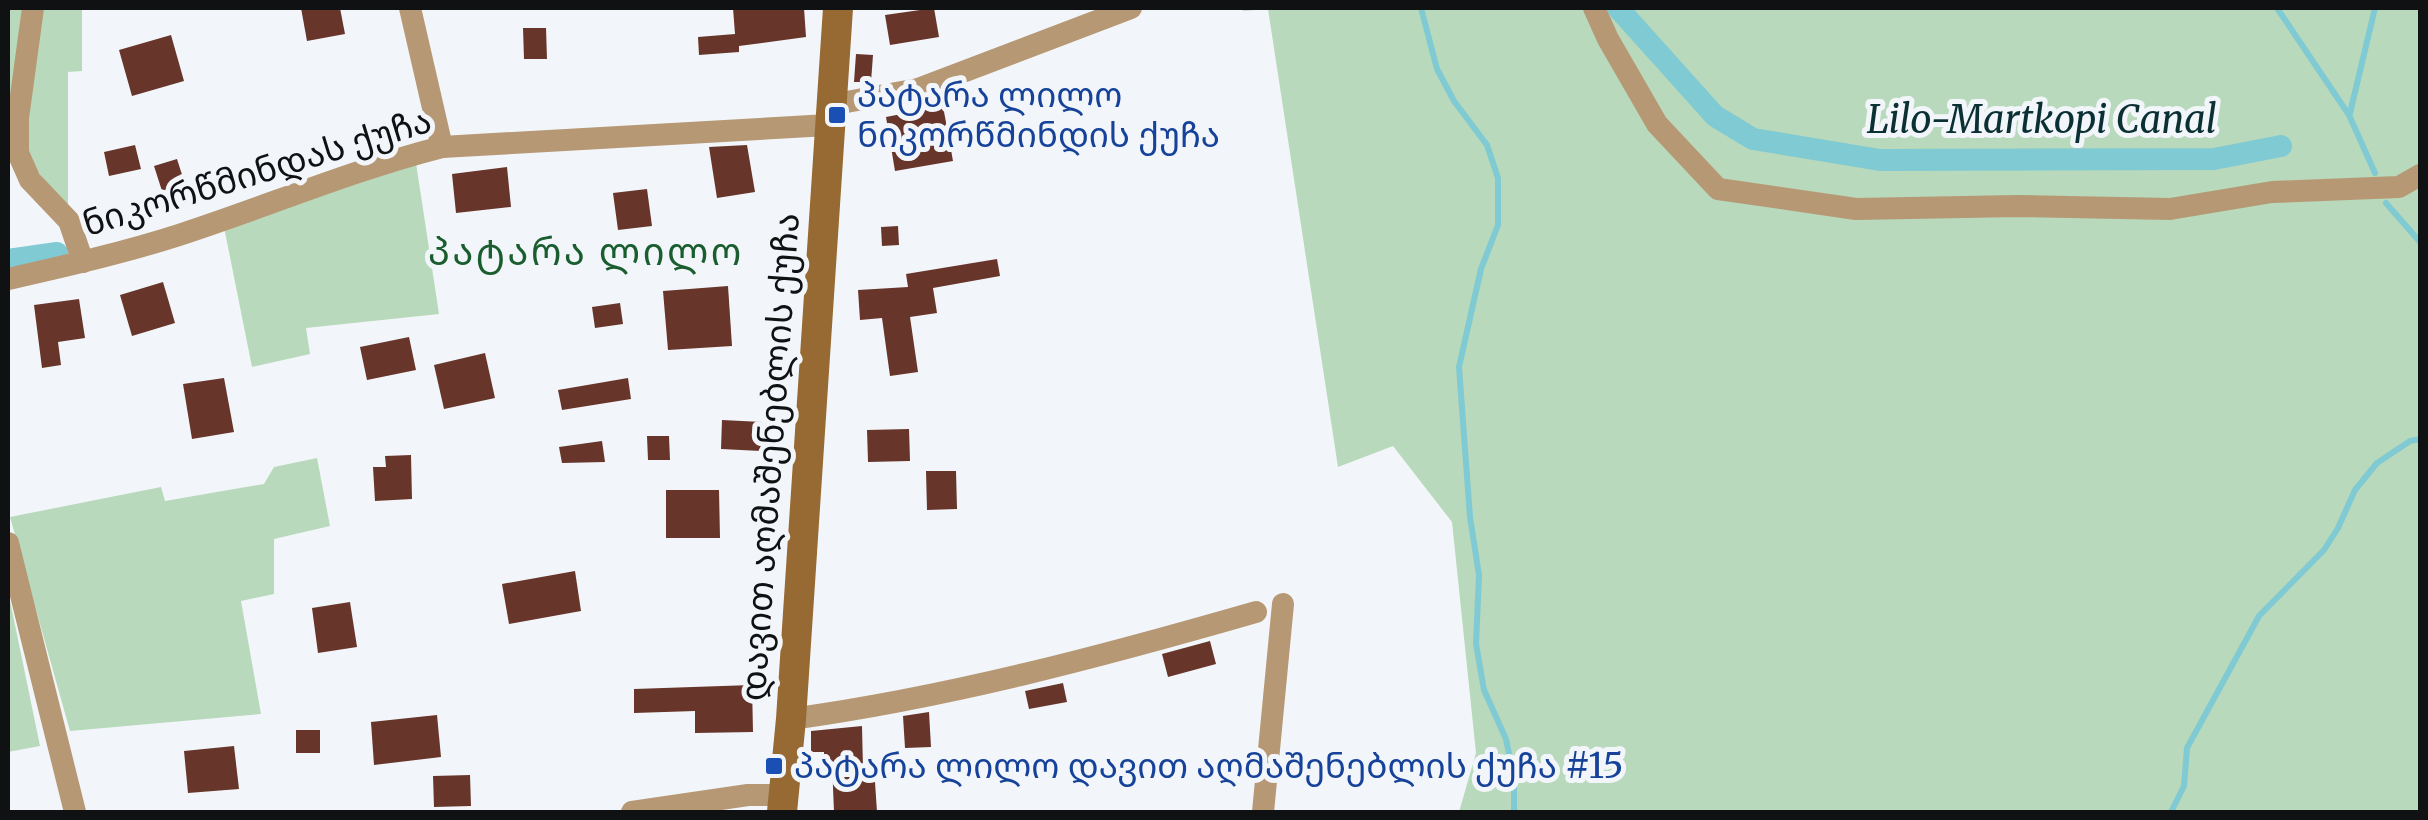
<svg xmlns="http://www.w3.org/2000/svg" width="2428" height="820" font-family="Merriweather,'Noto Sans Georgian',serif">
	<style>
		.green { fill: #b8d9bb }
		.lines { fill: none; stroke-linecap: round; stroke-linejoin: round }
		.stream { stroke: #80cad3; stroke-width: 6 }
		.canal { stroke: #80cad3; stroke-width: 22 }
		.building { fill: #67352a }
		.street { stroke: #b69875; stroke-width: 22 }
		.secondary { stroke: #966a32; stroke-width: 30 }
		.transit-dot { fill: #1a4fb4; stroke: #f2f6fa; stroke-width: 4 }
		.labels { text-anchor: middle; stroke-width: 10; stroke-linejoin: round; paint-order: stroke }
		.transit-label { font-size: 35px; fill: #164399; stroke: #f2f6fa; text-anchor: start }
		.street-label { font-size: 35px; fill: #101113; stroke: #f2f6fa }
		.water-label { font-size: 38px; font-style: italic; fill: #0b3034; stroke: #f2f6fa }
		.neighbourhood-label { font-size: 38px; letter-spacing: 2.5px; fill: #1a5d2e; stroke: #f2f6fa }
	</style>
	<rect width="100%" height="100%" fill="#f2f6fa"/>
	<g class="green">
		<polygon points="8,8 23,8 8,122"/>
		<polygon points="39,8 82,8 82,71 68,72 68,210 27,158 24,115"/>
		<polygon points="1244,8 2420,8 2420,812 1459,812 1476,753 1452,522 1393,446 1338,467 1268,9 1243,11"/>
		<polygon points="416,163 439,314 306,328 310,354 252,367 224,227"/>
		<polygon points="29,247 62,247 67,258 8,270 8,256"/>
		<polygon points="317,458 330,526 274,539 274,594 241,601 261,714 70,731 10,517 161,487 165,501 264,484 274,467"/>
		<polygon points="8,591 40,746 8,752"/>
	</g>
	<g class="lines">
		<g class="stream">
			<polyline points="1421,8 1437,69 1454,101 1487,145 1498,178 1498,225 1481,269 1459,367 1470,517 1479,575 1476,644 1484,690 1506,739 1514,778 1514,812"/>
			<polyline points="2277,8 2349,115 2375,173"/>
			<polyline points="2350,113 2375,8"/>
			<polyline points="2386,203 2420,242"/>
			<polyline points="2171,812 2184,786 2187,748 2259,616 2324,550 2338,528 2355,490 2377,463 2410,441 2420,439"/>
		</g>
		<g class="canal">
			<polyline points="1618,8 1715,116 1753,139 1880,160 2214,159 2281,146"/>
			<polyline points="8,260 57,253"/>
		</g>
	</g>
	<g class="building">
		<polygon points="301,8 340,8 345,34 307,41"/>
		<polygon points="733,8 804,8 806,37 739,46 739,52 699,55 698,37 735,34"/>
		<polygon points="934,8 939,37 890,45 885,15"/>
		<polygon points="523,28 546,28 547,59 524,59"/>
		<polygon points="171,35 184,81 132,96 119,50"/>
		<polygon points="856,54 873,55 871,82 854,82"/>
		<polygon points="943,106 953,161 895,171 886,117"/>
		<polygon points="135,145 141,169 109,176 104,152"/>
		<polygon points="747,145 755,192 717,198 709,147"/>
		<polygon points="177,159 185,184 162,191 154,166"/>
		<polygon points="507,167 511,207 456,213 452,174"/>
		<polygon points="647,189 652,226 618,230 613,193"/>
		<polygon points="898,226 899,245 882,246 881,227"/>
		<polygon points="997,259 1000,276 933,288 937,313 910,317 918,372 890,376 882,318 860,320 858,290 908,287 906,274"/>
		<polygon points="163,282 175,323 132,336 120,295"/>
		<polygon points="728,286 732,346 668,350 663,291"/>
		<polygon points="79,299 85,338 58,342 61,365 42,368 34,305"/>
		<polygon points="620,303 623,324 595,328 592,307"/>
		<polygon points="409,337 416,370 367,380 360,347"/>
		<polygon points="485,353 495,398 444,409 434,365"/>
		<polygon points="224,378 234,432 192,439 183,384"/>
		<polygon points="628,378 631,399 562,410 558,390"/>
		<polygon points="722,420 762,422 761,451 721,449"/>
		<polygon points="909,429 910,461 868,462 867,430"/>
		<polygon points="647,436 669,436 670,460 648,460"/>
		<polygon points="602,441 605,462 562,463 559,447"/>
		<polygon points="411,455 412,499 375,501 373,467 386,467 385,456"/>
		<polygon points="926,471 956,471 957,509 927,510"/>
		<polygon points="666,490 719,490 720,538 666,538"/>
		<polygon points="575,571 581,611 509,624 502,584"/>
		<polygon points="350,602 357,647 318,653 312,608"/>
		<polygon points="1210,641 1216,664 1168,677 1162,654"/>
		<polygon points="1063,683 1067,702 1029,709 1025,691"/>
		<polygon points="752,685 753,732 695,733 695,711 634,713 634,689"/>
		<polygon points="929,712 931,747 905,748 903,716"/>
		<polygon points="437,715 441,757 374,765 371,722"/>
		<polygon points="862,726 863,768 874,767 877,812 834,812 832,763 824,763 824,752 811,752 811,731"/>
		<rect x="296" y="730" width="24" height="23"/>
		<polygon points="234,746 239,789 188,793 184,751"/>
		<polygon points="470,775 471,806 434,807 433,776"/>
	</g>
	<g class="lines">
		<g class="street">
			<polyline points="33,8 18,118 18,153 30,180 69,221 83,262"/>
			<polyline points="410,8 442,147"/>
			<polyline points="1594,8 1608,39 1657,124 1718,189 1856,209 2017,206 2170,209 2272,192 2399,187 2420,175"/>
			<polyline points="830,105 918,89 1131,8"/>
			<path d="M8 279C65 266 123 253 179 235 268 206 352 170 442 147L828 125"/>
			<polyline points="8,543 75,812"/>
			<path d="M791 719C950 697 1103 656 1256 612"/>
			<polyline points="632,812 748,795 784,795"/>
			<polyline points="1263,812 1283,604"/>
		</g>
		<polyline class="secondary" points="782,812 791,719 838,8"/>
	</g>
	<g class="transit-dot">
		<rect x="827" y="105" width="20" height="20" rx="5"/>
		<rect x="764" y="756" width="20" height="20" rx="5"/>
	</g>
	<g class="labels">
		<g class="transit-label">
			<text x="857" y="107">პატარა ლილო<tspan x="857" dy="40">ნიკორწმინდის ქუჩა</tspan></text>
			<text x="794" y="778">პატარა ლილო დავით აღმაშენებლის ქუჩა #15</text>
		</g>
		<g class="street-label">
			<text transform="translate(257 172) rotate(-17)" y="12">ნიკორწმინდას ქუჩა</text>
			<text transform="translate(770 457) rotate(-86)" y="12">დავით აღმაშენებლის ქუჩა</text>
		</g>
		<g class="water-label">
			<text x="2042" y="133">Lilo-Martkopi Canal</text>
		</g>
		<g class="neighbourhood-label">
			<text x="586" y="265">პატარა ლილო</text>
		</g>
	</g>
	<rect width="2428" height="820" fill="none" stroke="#101113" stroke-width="20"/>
</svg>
